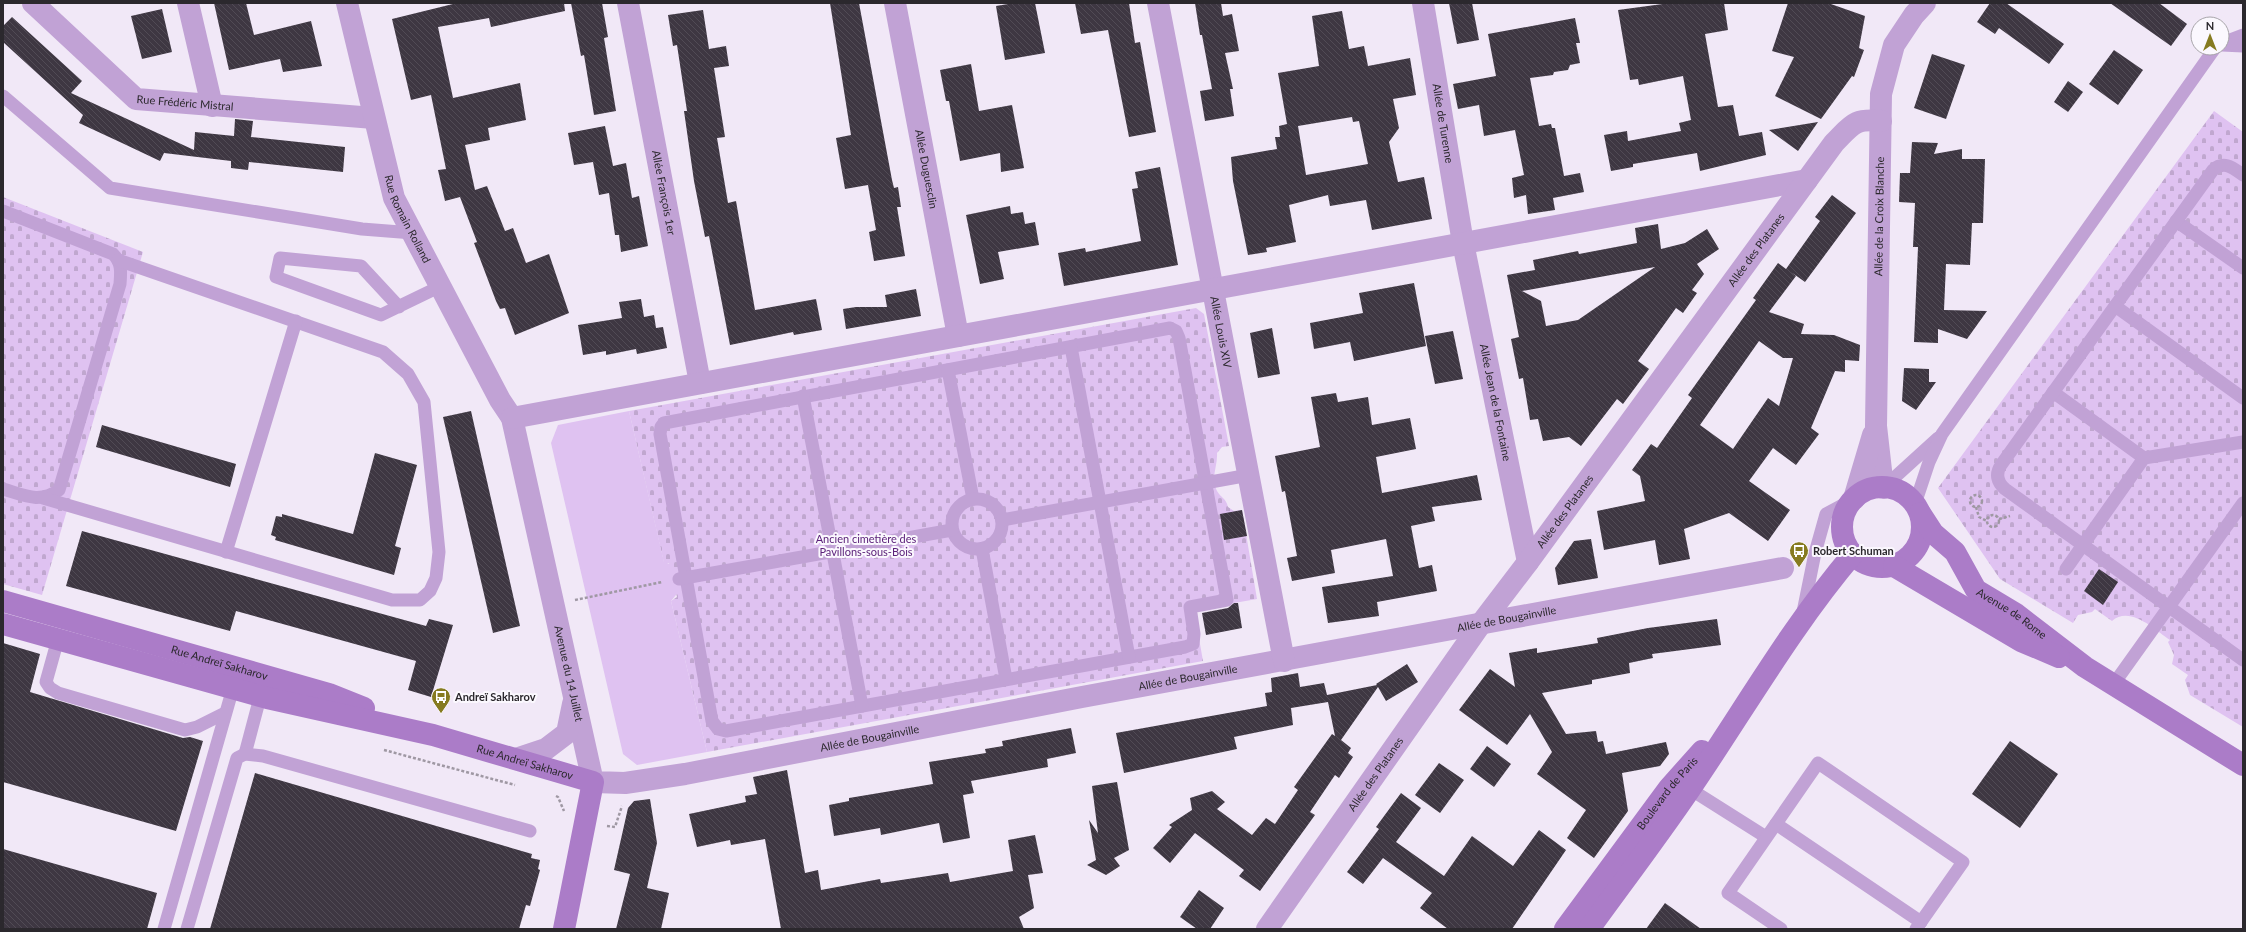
<svg xmlns="http://www.w3.org/2000/svg" width="2246" height="932" font-family="Lato,sans-serif">
	<style>
		.cemetery { fill: url(#cemetery-stones) }
		.park { fill: #dfc2f1 }
		.building { fill: url(#building-back-hatch); fill-rule: evenodd }
		.lines { fill: none; stroke-linecap: round; stroke-linejoin: round }
		.path { stroke: #9f98a3; stroke-width: 2.5; stroke-dasharray: 3 2; stroke-linecap: butt }
		.lane { stroke: #c1a2d5; stroke-width: 13 }
		.street { stroke: #c1a2d5; stroke-width: 22 }
		.secondary { stroke: #ab7cc8; stroke-width: 22 }
		.labels { text-anchor: middle; stroke-width: 4; stroke-linejoin: round; paint-order: stroke }
		.street-label { font-size: 11px; fill: #2b282d; stroke: #fbf8fe }
		.park-label { font-size: 11px; fill: #5c227a; stroke: #fbf8fe }
		.poi-label { font-size: 11px; font-weight: bold; fill: #2b282d; stroke: #fbf8fe; text-anchor: start }
	</style>
	<defs>
		<pattern id="cemetery-stones" width="16" height="16" patternUnits="userSpaceOnUse"><rect width="16" height="16" fill="#dfc2f1"/><path d="M2 7V4a2 2 0 0 1 4 0v3zM10 15v-3a2 2 0 0 1 4 0v3z" fill="#c0a7cf"/></pattern>
		<pattern id="building-back-hatch" width="6" height="6" patternUnits="userSpaceOnUse"><rect width="6" height="6" fill="#3e3742"/><path d="M-1 5l2 2M0 0l6 6M5-1l2 2" fill="none" stroke="#514b55"/></pattern>
	</defs>
	<rect width="100%" height="100%" fill="#f1e8f7"/>
	<g class="cemetery">
		<path d="M2214 111 2243 132V727L2190 695 2185 680 2188 675 2172 664 2174 655 2168 642 2170 640C2155 630 2130 605 2112 621L2095 609 2092 612 2078 615 2073 623 2000 579 1938 488Z"/>
		<polygon points="3,197 143,252 42,595 3,584"/>
		<path d="M1196 308 1204 314 1229 446 1222 447 1217 453C1218 466 1210 478 1217 491 1221 498 1226 498 1228 507L1234 511 1242 510 1257 599 1194 610 1203 661 707 752 671 601 677 597 669 563H664L629 411Z"/>
	</g>
	<polygon class="park" points="629,411 664,562 673,565 678,573 680,590 671,601 707,752 637,765 623,754 551,443 558,425"/>
	<g class="building">
		<polygon points="214,3 246,3 254,35 311,21 322,66 283,72 280,59 229,70"/>
		<polygon points="457,3 564,3 565,11 491,27 489,18 438,27 453,98 520,83 526,120 488,128 490,140 465,145 475,190 487,186 505,231 513,228 526,263 549,254 569,313 515,335 505,308 500,309 496,301 474,243 477,242 460,197 445,201 438,170 446,169 431,95 411,100 392,19"/>
		<polygon points="571,3 602,3 608,37 604,38 616,111 594,115 584,55 581,56"/>
		<polygon points="830,3 859,3 892,180 894,188 898,187 901,207 897,207 905,256 874,261 869,232 876,230 868,185 845,189 836,138 851,135"/>
		<polygon points="1014,3 1035,3 1045,53 1005,60 996,6"/>
		<polygon points="1075,3 1129,3 1135,43 1140,42 1156,132 1129,137 1108,30 1081,34"/>
		<polygon points="1195,3 1221,3 1223,16 1232,14 1239,51 1225,53 1233,89 1230,89 1234,116 1205,121 1200,91 1212,89 1202,35 1200,35"/>
		<polygon points="1449,3 1472,3 1479,40 1457,44"/>
		<polygon points="1670,3 1724,3 1728,30 1705,34 1718,107 1733,105 1739,136 1762,132 1766,155 1700,171 1697,153 1633,164 1633,167 1611,171 1604,135 1627,131 1628,141 1681,131 1679,123 1691,120 1683,76 1639,85 1638,79 1630,80 1618,10"/>
		<polygon points="1788,3 1828,3 1865,16 1859,48 1864,50 1854,77 1852,76 1821,119 1775,96 1794,57 1772,51"/>
		<polygon points="1990,3 2006,3 2064,44 2049,64 1999,28 1995,34 1977,22"/>
		<polygon points="2110,3 2159,3 2187,24 2171,46"/>
		<polygon points="162,9 172,52 142,59 131,16"/>
		<polygon points="703,10 709,49 726,46 729,66 714,68 725,137 717,138 728,203 736,201 755,310 816,299 822,330 794,335 793,332 730,345 709,236 705,237 694,181 684,111 687,111 677,45 673,46 668,15"/>
		<path d="M1342 11 1349 49 1364 46 1368 66 1410 58 1416 95 1393 99 1399 128 1389 142 1398 182 1424 177 1432 219 1372 230 1366 200 1330 206 1328 195 1289 205 1296 242 1266 248 1267 252 1248 255 1233 181 1231 157 1277 149 1275 137H1280L1279 126 1287 124 1278 73 1319 66 1312 16ZM1352 117 1353 122 1359 121 1368 164 1306 175 1298 126Z"/>
		<polygon points="12,17 82,81 71,93 194,150 195,132 234,136 235,119 253,121 251,137 345,147 343,172 249,162 248,170 231,168 231,161 164,153 160,161 122,143 79,123 83,115 3,42 3,26"/>
		<polygon points="1575,18 1580,43 1576,43 1580,63 1570,65 1568,70 1554,72 1553,75 1530,78 1539,126 1551,124 1552,128 1555,128 1564,176 1580,173 1584,192 1553,198 1555,210 1528,214 1526,195 1514,198 1512,178 1524,175 1515,130 1484,136 1479,105 1458,109 1453,84 1496,76 1488,34"/>
		<polygon points="2114,50 2143,70 2118,105 2089,84"/>
		<polygon points="1932,54 1965,65 1946,119 1914,108"/>
		<polygon points="971,64 979,111 1012,105 1024,168 1001,172 1000,153 960,161 949,101 946,101 940,70"/>
		<polygon points="2068,81 2083,92 2068,112 2054,102"/>
		<polygon points="1818,122 1798,151 1769,130"/>
		<polygon points="605,126 613,166 626,163 632,198 639,196 648,246 621,252 619,235 615,235 609,193 599,195 593,162 574,165 568,133"/>
		<polygon points="1912,142 1938,143 1934,154 1962,149 1962,159 1985,159 1983,223 1972,223 1970,265 1946,264 1944,310 1987,311 1967,339 1938,329 1938,343 1914,342 1918,247 1913,247 1915,203 1899,202 1900,173 1910,173"/>
		<polygon points="1160,167 1178,265 1064,286 1058,253 1085,248 1086,252 1141,241 1132,189 1138,188 1135,172"/>
		<path d="M1832 195 1856 213 1805 282 1791 272 1796 276 1769 312 1804 324 1801 334 1834 335 1860 345 1859 361 1845 360V372L1835 371 1811 428 1819 434 1796 465 1773 448 1749 481 1790 510 1768 541 1729 513 1684 529 1690 559 1659 565 1655 540 1604 550 1597 511 1645 501 1640 476 1632 470 1651 444 1657 448 1692 398 1688 395 1756 300 1753 298 1778 263 1786 269 1820 221 1815 217ZM1759 341 1783 358H1793L1779 406 1768 398 1733 449 1700 425Z"/>
		<polygon points="1010,206 1011,214 1023,212 1025,224 1035,222 1039,245 998,252 1004,279 980,284 966,215"/>
		<path d="M1658 224 1661 249 1685 243 1707 229 1719 249 1697 264 1704 274 1692 290 1697 293 1683 313 1676 308 1638 361 1649 369 1623 404 1617 399 1581 446 1569 437 1543 441 1538 419 1530 420 1523 378 1519 379 1511 339 1519 337 1507 275 1535 270 1533 260 1578 251 1579 254 1637 243 1635 228ZM1655 267 1578 320 1546 326 1541 301 1522 291Z"/>
		<polygon points="1414,283 1426,346 1354,361 1350,342 1314,349 1310,323 1363,313 1359,293"/>
		<polygon points="916,289 921,316 846,329 843,309 856,307 887,307 885,295"/>
		<polygon points="641,299 644,317 654,315 656,328 663,327 667,348 637,354 636,349 606,355 606,351 583,355 578,325 622,318 619,302"/>
		<polygon points="1272,328 1280,374 1258,378 1250,333"/>
		<polygon points="1453,331 1463,379 1435,384 1425,336"/>
		<polygon points="1904,368 1929,369 1929,382 1936,382 1916,410 1902,401"/>
		<polygon points="1336,393 1338,402 1368,397 1372,425 1410,418 1416,449 1376,457 1382,493 1477,475 1482,500 1432,507 1435,521 1411,526 1419,568 1432,565 1437,591 1377,602 1379,616 1328,623 1322,587 1393,576 1386,539 1331,550 1335,573 1292,581 1287,558 1297,556 1285,491 1282,492 1275,456 1320,447 1311,397"/>
		<polygon points="471,411 520,626 493,633 443,417"/>
		<polygon points="102,425 236,464 230,487 96,447"/>
		<polygon points="375,453 417,465 395,546 401,548 394,575 275,540 276,537 271,535 276,516 282,517 282,514 353,534"/>
		<polygon points="1242,510 1247,536 1224,540 1220,514"/>
		<polygon points="82,531 426,626 429,619 453,625 431,697 408,690 416,661 236,611 230,631 66,586"/>
		<polygon points="1591,539 1598,578 1558,585 1555,568 1574,541"/>
		<polygon points="2099,569 2118,582 2103,605 2084,591"/>
		<polygon points="1234,603 1238,603 1242,628 1206,635 1202,613 1228,608"/>
		<polygon points="1717,619 1721,645 1652,654 1653,658 1629,663 1630,673 1592,680 1592,684 1542,693 1566,734 1596,731 1598,742 1603,741 1606,754 1666,742 1669,754 1660,766 1622,773 1628,811 1594,858 1567,838 1586,810 1537,774 1552,752 1530,714 1507,745 1459,710 1490,669 1515,687 1509,653 1537,648 1537,653 1598,643 1597,638 1648,628"/>
		<polygon points="3,643 40,654 30,692 183,738 190,737 203,741 176,831 3,782"/>
		<polygon points="1407,664 1418,682 1386,701 1378,687 1341,740 1351,748 1348,753 1353,757 1339,778 1335,775 1310,812 1315,815 1260,891 1239,876 1244,870 1195,833 1170,863 1153,848 1172,827 1169,825 1192,810 1190,798 1212,791 1225,802 1217,809 1252,835 1266,818 1275,824 1298,790 1294,787 1332,734 1335,736 1328,702 1291,708 1293,725 1234,737 1237,749 1124,773 1116,733 1267,706 1265,693 1272,692 1271,678 1298,673 1300,687 1324,683 1327,695 1377,685 1376,684"/>
		<polygon points="1071,728 1076,753 1047,759 1048,767 971,781 974,793 963,795 970,838 943,843 939,823 881,835 880,828 834,836 829,805 849,801 849,798 933,784 929,762 986,753 985,749 1003,746 1002,741"/>
		<polygon points="2010,741 2058,774 2020,828 1972,794"/>
		<polygon points="1487,746 1511,764 1494,787 1470,769"/>
		<polygon points="1439,763 1464,780 1440,813 1415,795"/>
		<polygon points="787,770 805,873 818,870 821,890 880,879 881,883 948,873 950,882 1013,871 1008,840 1035,835 1043,873 1028,875 1034,908 1019,917 1024,929 781,929 765,839 731,845 730,840 697,847 689,814 746,802 745,796 757,794 753,777"/>
		<polygon points="255,773 532,854 531,858 540,860 538,869 540,870 530,906 526,905 519,929 210,929"/>
		<polygon points="1117,782 1129,850 1114,858 1120,866 1106,875 1087,865 1096,860 1089,820 1098,833 1092,786"/>
		<polygon points="1401,793 1421,808 1396,842 1444,876 1472,836 1513,866 1539,830 1566,850 1512,929 1448,929 1420,908 1432,893 1383,858 1363,884 1347,872 1379,829 1376,827"/>
		<polygon points="650,799 657,843 647,888 669,893 661,929 616,929 630,874 614,870 628,808 634,801"/>
		<polygon points="3,849 157,893 147,929 3,929"/>
		<polygon points="1199,890 1224,908 1210,929 1197,929 1180,917"/>
		<polygon points="1665,903 1701,929 1646,929"/>
	</g>
	<g class="lines">
		<g class="path">
			<circle cx="1976" cy="501" r="6"/>
			<polyline points="1976,507 1979,517 1987,521"/>
			<circle cx="1993" cy="521" r="6"/>
			<polyline points="1999,519 2010,516"/>
			<polyline points="575,600 662,582"/>
			<polyline points="384,750 515,785"/>
			<polyline points="556,796 558,797 564,811"/>
			<polyline points="607,826 615,827 622,806"/>
		</g>
		<g class="lane">
			<polyline points="2222,43 2243,35"/>
			<polyline points="2222,45 2243,46"/>
			<polyline points="3,96 110,188 362,229 413,233"/>
			<path d="M3 211 113 254C122 263 121 272 120 284L59 490C39 504 24 495 3 489"/>
			<polyline points="2176,221 2243,268"/>
			<path d="M2115 306 2213 170C2224 160 2233 168 2243 175"/>
			<polyline points="399,307 361,266 280,258 276,277 381,315 441,286"/>
			<polygon points="1170,328 1176,331 1179,338 1227,600 1190,607 1194,634 1193,644 1185,647 726,731 718,729 712,721 660,434 661,427 664,423"/>
			<polyline points="1071,347 1129,657"/>
			<polyline points="948,370 973,499"/>
			<polyline points="2053,392 2144,458"/>
			<polyline points="803,396 862,706"/>
			<path d="M2243 398 2115 306 2001 465C1995 474 1997 482 2005 489L2243 660"/>
			<polyline points="1883,488 1938,438"/>
			<polyline points="43,498 392,600 420,600 430,591 436,578 439,552 424,402 408,374 383,352 118,260"/>
			<circle cx="977" cy="524" r="25"/>
			<polyline points="1915,504 1929,462 1942,434 2215,48"/>
			<polyline points="1002,520 1249,475"/>
			<polyline points="982,549 1006,679"/>
			<polyline points="226,552 296,321"/>
			<polyline points="2066,569 2144,458 2243,442"/>
			<polyline points="679,579 952,530"/>
			<polyline points="1803,612 1815,553 1826,514 1854,499"/>
			<polyline points="58,639 46,682 50,688 58,693 185,730 197,727 225,713"/>
			<polyline points="2113,685 2243,503"/>
			<polyline points="245,754 262,690"/>
			<polyline points="1690,789 1766,837"/>
			<polyline points="1776,824 1921,922"/>
			<polyline points="164,929 233,688"/>
			<polyline points="187,929 237,758 245,754 263,756 530,831"/>
			<polyline points="1781,929 1728,893 1818,763 1963,862 1916,929"/>
		</g>
		<g class="street">
			<path id="s1" d="M33 3 136 99 374 118"/>
			<polyline points="188,3 212,106"/>
			<path id="s2" d="M347 3 394 198 500 400 512 418 593 782 625 783 685 774 1082 697 1783 568"/>
			<path id="s3" d="M628 3 700 383"/>
			<path id="s4" d="M895 3 958 336"/>
			<path id="s5" d="M1158 3 1284 661"/>
			<path id="s6" d="M1423 3 1463 243 1528 562"/>
			<polyline points="512,418 1807,180"/>
			<path id="s7" d="M1883 488 1876 426 1881 94 1894 45 1914 15 1925 3"/>
			<polyline points="1854,499 1873,435"/>
			<polyline points="516,759 546,749 567,733 573,704"/>
			<path id="s8" d="M1267 929 1480 625 1528 562 1834 143C1852 125 1854 118 1881 121"/>
		</g>
		<g class="secondary">
			<circle cx="1882" cy="527" r="40"/>
			<path id="s9" d="M1920 513 1933 533 1955 552 1976 590 2016 614 2085 667 2243 765"/>
			<polyline points="1894,566 2021,641 2059,657"/>
			<path id="s10" d="M3 601 329 694 364 708"/>
			<path id="s11" d="M3 624 267 698 433 735 593 782 564 929"/>
			<path id="s12" d="M1565 929 1669 788 1702 751"/>
			<path d="M1589 929C1623 882 1658 836 1690 789 1744 710 1791 627 1853 554"/>
		</g>
	</g>
	<defs>
		<g id="bus-pin" transform="scale(1)"><path d="M0 17L-7.5 6A9.5 9.5 0 1 1 7.5 6Z" fill="#867b20" stroke="#fbf8fe"/><path d="M-5-6H5V4H4V6H2V4H-2V6H-4V4H-5ZM-3.5-4V0h7V-4ZM-3.5 1.2v1.5H-2V1.2ZM2 1.2v1.5H3.5V1.2Z" fill="#fff"/></g>
	</defs>
	<g fill-rule="evenodd">
		<use href="#bus-pin" x="1799" y="551"/>
		<use href="#bus-pin" x="441" y="697"/>
	</g>
	<g class="labels">
		<g class="street-label">
			<text dy="4" stroke="none"><textPath href="#s1" startOffset="190">Rue Frédéric Mistral</textPath></text>
			<text dy="4" stroke="none"><textPath href="#s6" startOffset="122">Allée de Turenne</textPath></text>
			<text dy="4" stroke="none"><textPath href="#s4" startOffset="169">Allée Duguesclin</textPath></text>
			<text dy="4" stroke="none"><textPath href="#s3" startOffset="193">Allée François 1er</textPath></text>
			<text dy="4" stroke="none"><textPath href="#s7" startOffset="272">Allée de la Croix Blanche</textPath></text>
			<text dy="4" stroke="none"><textPath href="#s2" startOffset="225">Rue Romain Rolland</textPath></text>
			<text dy="4" stroke="none"><textPath href="#s8" startOffset="837">Allée des Platanes</textPath></text>
			<text dy="4" stroke="none"><textPath href="#s5" startOffset="335">Allée Louis XIV</textPath></text>
			<text dy="4" stroke="none"><textPath href="#s6" startOffset="406">Allée Jean de la Fontaine</textPath></text>
			<text dy="4" stroke="none"><textPath href="#s8" startOffset="513">Allée des Platanes</textPath></text>
			<text dy="4" stroke="none"><textPath href="#s9" startOffset="139">Avenue de Rome</textPath></text>
			<text dy="4" stroke="none"><textPath href="#s2" startOffset="1752">Allée de Bougainville</textPath></text>
			<text dy="4" stroke="none"><textPath href="#s10" startOffset="225">Rue Andreï Sakharov</textPath></text>
			<text dy="4" stroke="none"><textPath href="#s2" startOffset="712">Avenue du 14 Juillet</textPath></text>
			<text dy="4" stroke="none"><textPath href="#s2" startOffset="1428">Allée de Bougainville</textPath></text>
			<text dy="4" stroke="none"><textPath href="#s2" startOffset="1104">Allée de Bougainville</textPath></text>
			<text dy="4" stroke="none"><textPath href="#s11" startOffset="540">Rue Andreï Sakharov</textPath></text>
			<text dy="4" stroke="none"><textPath href="#s8" startOffset="189">Allée des Platanes</textPath></text>
			<text dy="4" stroke="none"><textPath href="#s12" startOffset="170">Boulevard de Paris</textPath></text>
		</g>
		<g class="park-label">
			<text x="866" y="543">Ancien cimetière des<tspan x="866" dy="13">Pavillons-sous-Bois</tspan></text>
		</g>
		<g class="poi-label">
			<text x="1813" y="555">Robert Schuman</text>
			<text x="455" y="701">Andreï Sakharov</text>
		</g>
	</g>
	<rect width="2246" height="932" fill="none" stroke="#2b282d" stroke-width="8"/>
	<g transform="translate(2210 36)"><circle r="19" fill="#fbf8fe" stroke="#a8a5aa"/>
	<path d="M0-3L7 15L0 10L-7 15Z" fill="#867b20"/>
	<text y="-6" font-size="11" font-weight="bold" text-anchor="middle" fill="#2b282d">N</text>
	</g>
</svg>
